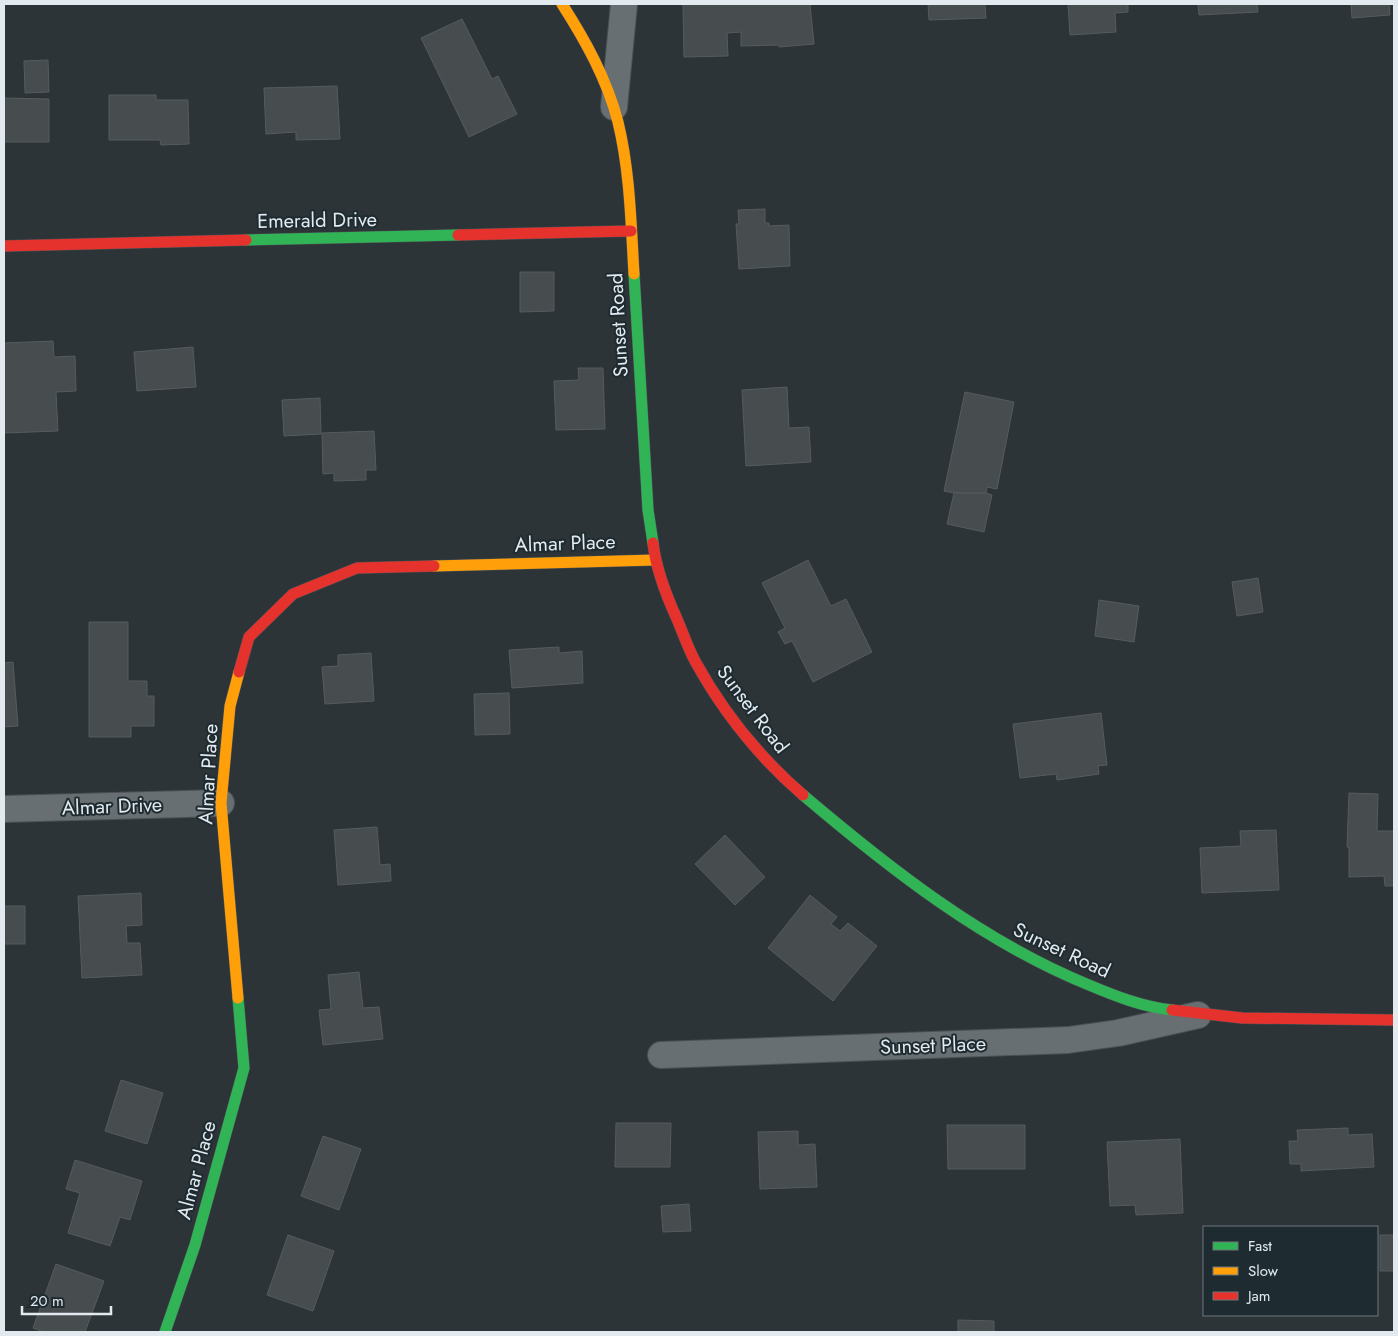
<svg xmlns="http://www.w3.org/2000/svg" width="1398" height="1336" font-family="Jost,sans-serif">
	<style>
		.building { fill: #474c4f; stroke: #555b5f }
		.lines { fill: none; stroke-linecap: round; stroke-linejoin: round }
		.street-casing { stroke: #4b5155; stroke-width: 28 }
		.fast-casing { stroke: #4b5155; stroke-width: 12 }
		.slow-casing { stroke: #4b5155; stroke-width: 12 }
		.jam-casing { stroke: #4b5155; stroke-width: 12 }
		.street { stroke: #686f72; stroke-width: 26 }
		.fast { stroke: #30b455; stroke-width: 11 }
		.slow { stroke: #ff9f0a; stroke-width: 11 }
		.jam { stroke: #e5322d; stroke-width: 11 }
		.labels { text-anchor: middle; stroke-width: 4; stroke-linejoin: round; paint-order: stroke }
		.street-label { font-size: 20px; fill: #e2eaef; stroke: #1e2b31 }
	</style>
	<rect width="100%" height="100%" fill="#2c3438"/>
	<g class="building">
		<polygon points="683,4 810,4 814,44 779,47 779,45 741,46 741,32 727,33 728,56 684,57"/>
		<polygon points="928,4 985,4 986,18 929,20"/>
		<polygon points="1068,4 1128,4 1128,12 1115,13 1116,32 1070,35"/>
		<polygon points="1198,4 1257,4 1258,12 1199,15"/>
		<polygon points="1351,4 1389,4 1390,15 1352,18"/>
		<polygon points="462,19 492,79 498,76 517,114 469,137 421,38"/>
		<polygon points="48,60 49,92 25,93 24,61"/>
		<polygon points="337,86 340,139 296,140 296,132 266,134 264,88"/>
		<polygon points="109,95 156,95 156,100 188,100 189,144 161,145 160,140 109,140"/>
		<polygon points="4,98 49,99 49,142 4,142"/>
		<polygon points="765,209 765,223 769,223 769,226 789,225 790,266 739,269 736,224 739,224 738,210"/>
		<polygon points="520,272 554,272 554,311 520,312"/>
		<polygon points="53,341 54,357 75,356 76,391 56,392 58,431 4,433 4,343"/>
		<polygon points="193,347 196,387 137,391 134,352"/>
		<polygon points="578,368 603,368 605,429 556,430 554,381 579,380"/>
		<polygon points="787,387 789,428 809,427 811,462 746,466 742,390"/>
		<polygon points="965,392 1014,402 997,489 987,487 986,493 954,493 944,491"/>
		<polygon points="320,398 321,434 284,436 282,400"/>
		<polygon points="374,431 376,470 366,470 366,480 334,481 334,473 323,474 322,433"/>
		<polygon points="954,493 986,493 992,495 984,532 947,524"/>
		<polygon points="808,560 831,606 846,599 872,652 813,682 792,641 785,644 778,632 785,628 762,583"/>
		<polygon points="1258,578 1263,612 1237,616 1232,582"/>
		<polygon points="1099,600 1139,606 1134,642 1095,636"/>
		<polygon points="89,622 128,622 128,681 147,681 147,696 154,696 154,726 131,726 131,737 89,737"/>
		<polygon points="559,647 559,653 582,651 583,683 512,688 509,650"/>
		<polygon points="371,653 374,701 325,704 322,667 338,666 338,655"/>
		<polygon points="13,662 18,726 4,727 4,663"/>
		<polygon points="509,693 510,734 475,735 474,694"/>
		<polygon points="1101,713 1107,765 1098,766 1099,774 1057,780 1056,774 1020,778 1013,724"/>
		<polygon points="1349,793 1378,794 1377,831 1394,831 1394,886 1385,886 1384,876 1349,877 1349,847 1347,847"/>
		<polygon points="377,827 380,865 390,864 391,881 338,885 334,830"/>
		<polygon points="1276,830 1279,890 1202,893 1200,848 1241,846 1240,831"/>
		<polygon points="725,835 765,877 735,905 695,864"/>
		<polygon points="141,893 142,925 126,926 127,943 140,943 142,975 82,978 78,896"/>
		<polygon points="810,895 837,917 831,924 840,931 848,923 877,946 833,1001 768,948"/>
		<rect x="4" y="906" width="21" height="38"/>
		<polygon points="359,972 363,1008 379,1007 383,1039 323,1045 319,1010 331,1009 328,975"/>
		<polygon points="121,1080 163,1093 147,1144 105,1131"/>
		<polygon points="616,1123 671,1123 670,1167 615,1167"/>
		<polygon points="947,1125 1025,1125 1025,1169 948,1169"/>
		<polygon points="1348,1128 1348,1135 1372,1134 1374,1167 1301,1171 1301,1164 1290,1164 1289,1141 1298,1141 1297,1130"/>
		<polygon points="798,1131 798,1145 815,1144 817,1187 760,1189 758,1132"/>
		<polygon points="323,1136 361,1149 339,1210 301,1196"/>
		<polygon points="1180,1139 1183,1213 1136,1215 1135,1205 1110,1206 1107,1142"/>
		<polygon points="75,1160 142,1181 130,1220 120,1217 110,1246 68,1233 80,1193 66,1189"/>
		<polygon points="689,1204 691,1231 663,1232 661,1206"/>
		<polygon points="288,1235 334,1251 313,1311 267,1295"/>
		<rect x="1380" y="1235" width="14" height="36"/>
		<polygon points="56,1264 104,1281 85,1332 44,1332 33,1328"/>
		<polygon points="958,1320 994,1321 994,1332 958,1332"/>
	</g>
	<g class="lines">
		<g class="street-casing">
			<g id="street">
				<polyline points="614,107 624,4"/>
				<polyline points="4,809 221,803"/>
				<polyline points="661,1055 1068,1040 1118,1033 1198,1015"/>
			</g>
		</g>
		<g class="fast-casing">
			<g id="fast">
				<polyline points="246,240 458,235"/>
				<polyline points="634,274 648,510 653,543"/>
				<path d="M803 795C889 868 983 942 1089 985 1115 996 1143 1007 1172 1010"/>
				<polyline points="165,1332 195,1245 244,1068 238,998"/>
			</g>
		</g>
		<g class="slow-casing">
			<g id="slow">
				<path d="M562 4C585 40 607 79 618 122 630 171 631 224 634 274"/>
				<polyline points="434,566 655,560"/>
				<polyline points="238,998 221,803 230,706 239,672"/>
			</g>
		</g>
		<g class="jam-casing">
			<g id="jam">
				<polyline points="458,235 631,231"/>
				<polyline points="4,246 246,240"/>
				<path d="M653 543C656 569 666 595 677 619 683 633 688 648 695 661 723 712 759 757 803 795"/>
				<polyline points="239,672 249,637 293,594 357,568 434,566"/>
				<polyline points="1172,1010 1242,1018 1394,1020"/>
			</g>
		</g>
		<use href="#street" class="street"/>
		<use href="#fast" class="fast"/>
		<use href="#slow" class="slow"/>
		<use href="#jam" class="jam"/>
	</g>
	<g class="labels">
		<g class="street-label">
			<text transform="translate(317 220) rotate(-1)" y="7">Emerald Drive</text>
			<text transform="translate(618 325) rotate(-93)" y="7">Sunset Road</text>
			<text transform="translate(565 543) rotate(-2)" y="7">Almar Place</text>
			<text transform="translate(753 709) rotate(53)" y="7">Sunset Road</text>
			<text transform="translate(208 774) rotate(-87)" y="7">Almar Place</text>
			<text transform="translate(112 806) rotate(-2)" y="7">Almar Drive</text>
			<text transform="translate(1062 950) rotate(25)" y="7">Sunset Road</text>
			<text transform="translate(933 1045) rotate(-2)" y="7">Sunset Place</text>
			<text transform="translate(196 1170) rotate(-75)" y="7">Almar Place</text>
		</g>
	</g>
	<rect width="1398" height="1336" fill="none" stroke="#e2eaef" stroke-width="10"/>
	<rect x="1203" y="1226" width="175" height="90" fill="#1e2b31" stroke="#6c777d"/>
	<rect x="1213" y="1242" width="25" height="8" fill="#30b455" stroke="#6c777d"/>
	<text x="1248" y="1251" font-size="15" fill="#e2eaef">Fast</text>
	<rect x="1213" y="1267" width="25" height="8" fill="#ff9f0a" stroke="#6c777d"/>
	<text x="1248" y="1276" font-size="15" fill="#e2eaef">Slow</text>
	<rect x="1213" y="1292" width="25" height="8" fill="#e5322d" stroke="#6c777d"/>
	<text x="1248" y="1301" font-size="15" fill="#e2eaef">Jam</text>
	<path d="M22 1306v8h89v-8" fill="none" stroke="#e2eaef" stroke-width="2.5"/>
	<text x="30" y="1306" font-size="15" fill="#e2eaef" stroke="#1e2b31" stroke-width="4" paint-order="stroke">20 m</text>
</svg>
